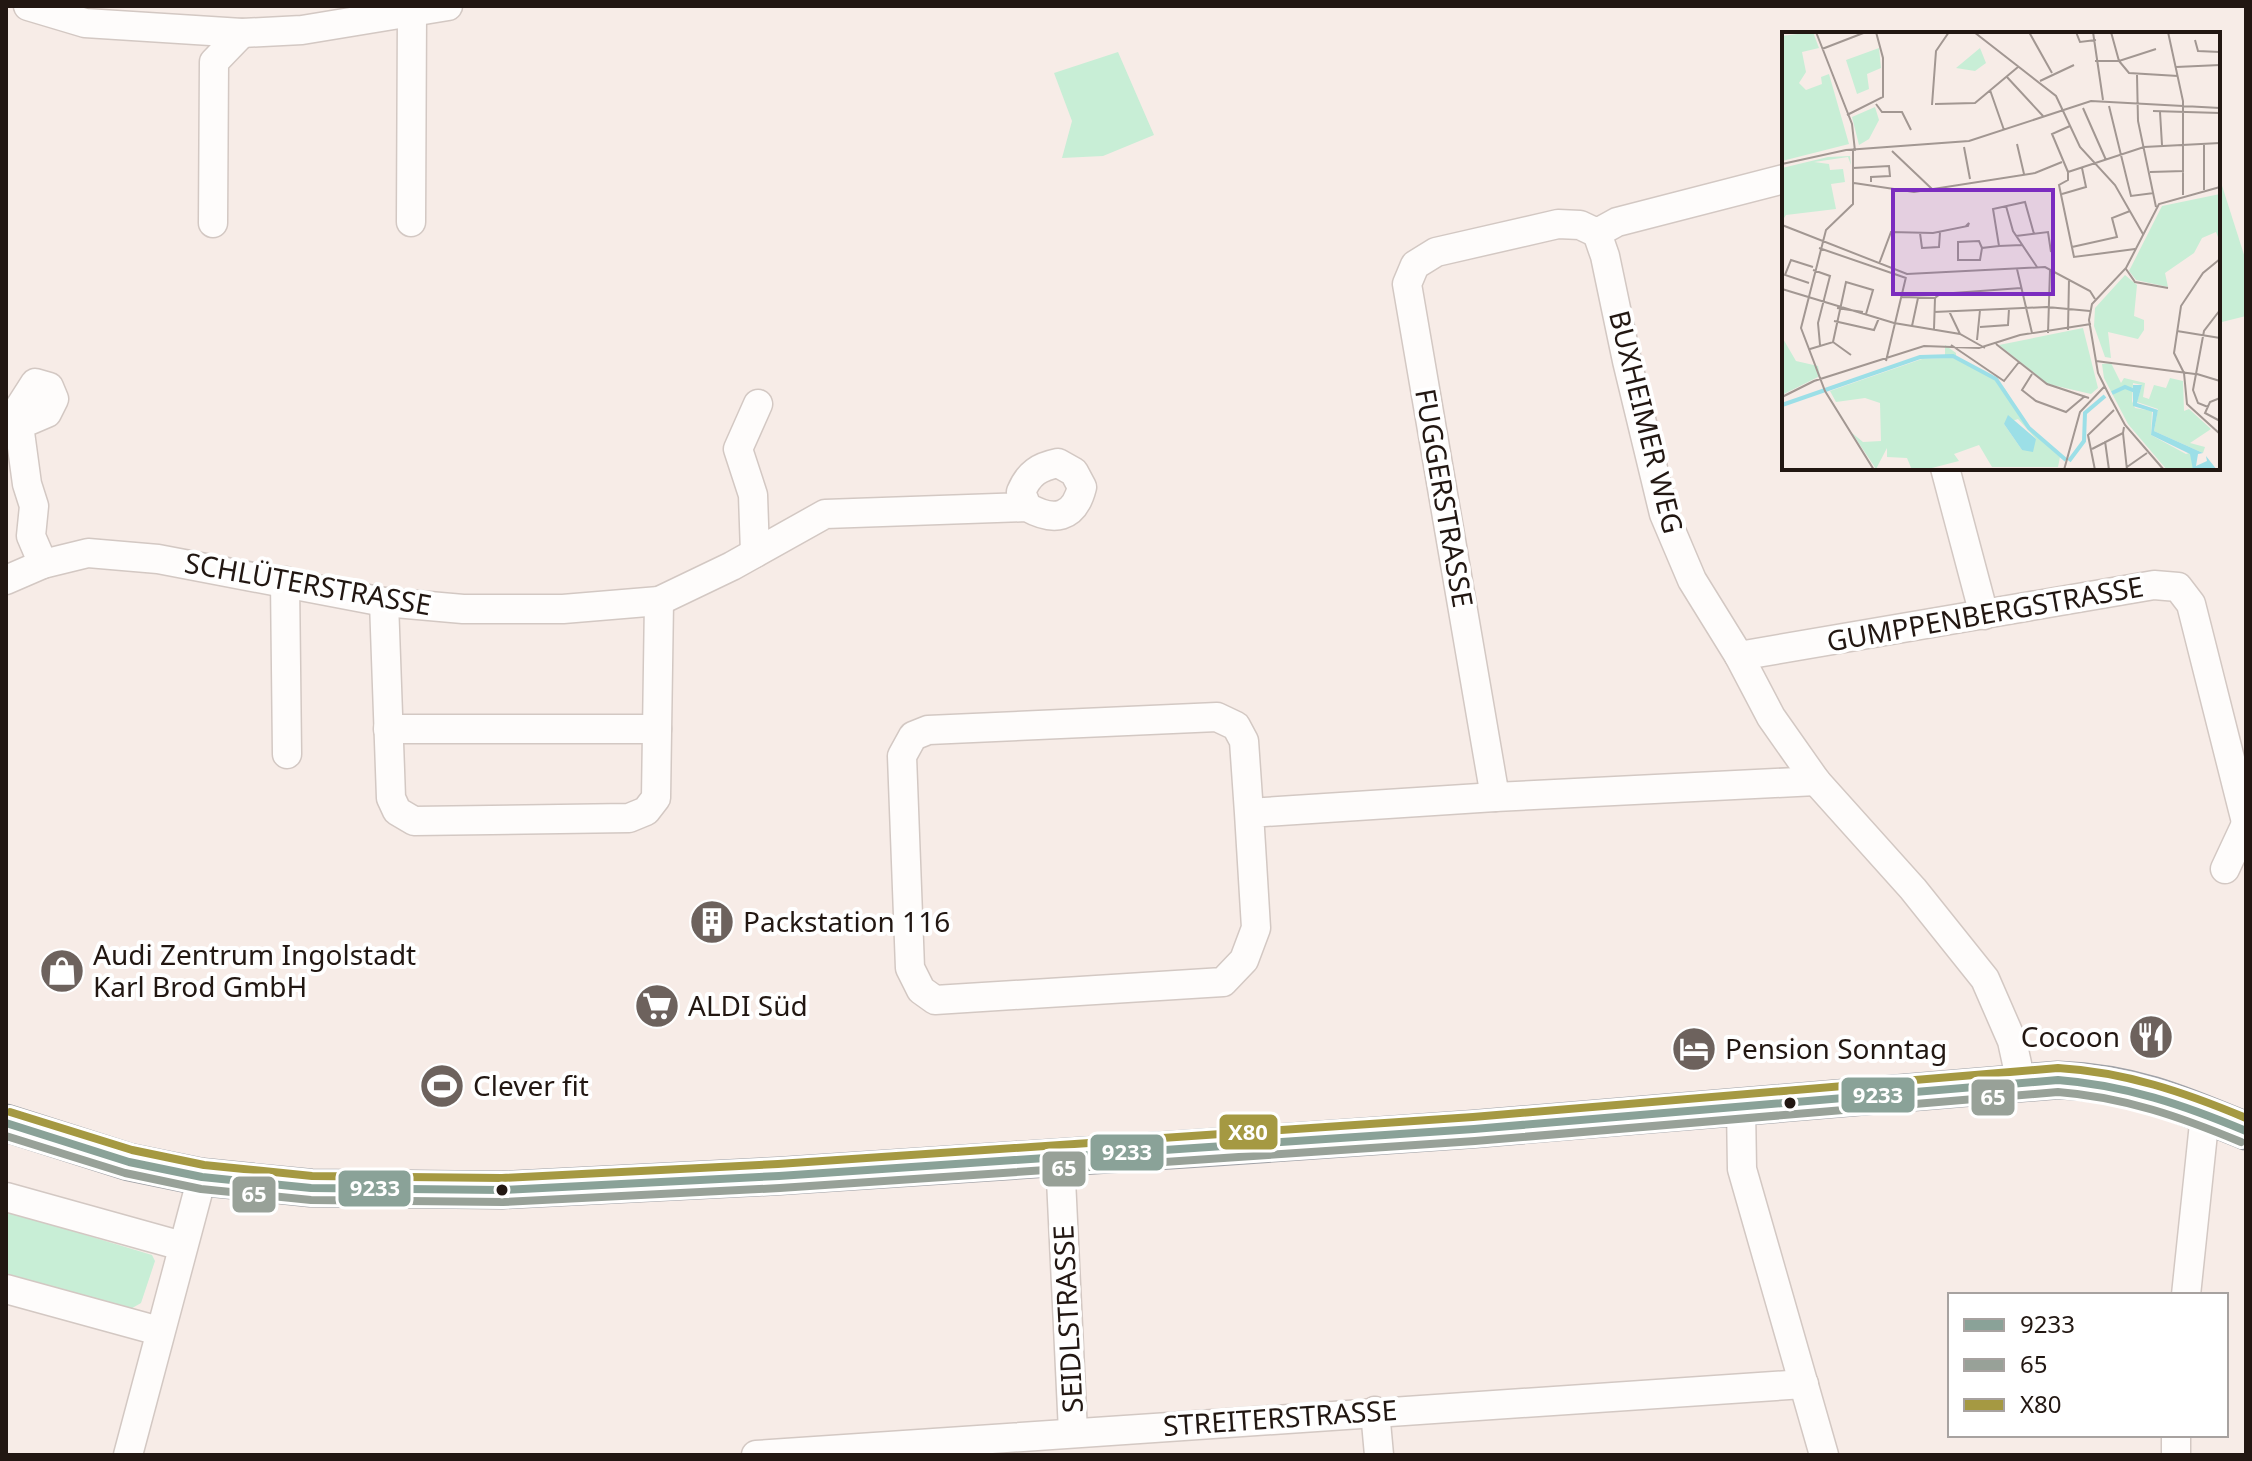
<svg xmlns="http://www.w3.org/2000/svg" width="2252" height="1461" font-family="'Noto Sans',sans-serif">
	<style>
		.green { fill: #c8eed6 }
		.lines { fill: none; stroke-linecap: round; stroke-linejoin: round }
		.minor-casing { stroke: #d3c8c3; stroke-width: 31 }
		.major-casing { stroke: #a0a2a7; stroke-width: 39 }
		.minor { stroke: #fefcfb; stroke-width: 28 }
		.major { stroke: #e3e5e9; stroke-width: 36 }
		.bus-1-casing { stroke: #fff; stroke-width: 14 }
		.bus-2-casing { stroke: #fff; stroke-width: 14 }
		.bus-3-casing { stroke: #fff; stroke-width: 14 }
		.bus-1 { stroke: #8aa298; stroke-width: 8 }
		.bus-2 { stroke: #98a198; stroke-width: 8 }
		.bus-3 { stroke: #a59942; stroke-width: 8 }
		.bus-dot { fill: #221712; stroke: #fff; stroke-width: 3 }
		.labels { text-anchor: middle; stroke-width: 8; stroke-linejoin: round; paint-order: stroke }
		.street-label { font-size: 28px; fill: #221712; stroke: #fff }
		.poi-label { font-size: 28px; fill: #221712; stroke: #fff; text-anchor: start }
		.inset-river { fill: none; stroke: #9cdfe7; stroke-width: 4 }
		.inset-road { fill: none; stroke: #a29792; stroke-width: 2 }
		.view { fill: #7b2cbf; fill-opacity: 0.15; stroke: #7b2cbf; stroke-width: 4 }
		.inset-edge { fill: none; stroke: #221712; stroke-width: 4 }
		.line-badge { stroke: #fff; stroke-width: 3 }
		.badge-label { font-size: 22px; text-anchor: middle; font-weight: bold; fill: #fff }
	</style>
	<rect width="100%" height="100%" fill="#f7ece7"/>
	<g class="green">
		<polygon points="1118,52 1154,135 1103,156 1062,158 1072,121 1054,73"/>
		<polygon points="2218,173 2246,261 2246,316 2218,323"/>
		<polygon points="6,1211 152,1255 155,1261 141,1303 127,1311 6,1281"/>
	</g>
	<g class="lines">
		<g class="minor-casing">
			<g id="minor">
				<polyline points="28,6 85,23 242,33 302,30 448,6"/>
				<polyline points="1784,179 1617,222 1597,233 1580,225 1558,224 1436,252 1415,265 1407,284 1495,797 1816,781"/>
				<polyline points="411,222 412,12"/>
				<polyline points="213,223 214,62 242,33"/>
				<polyline points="1597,233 1605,256 1627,361 1664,514 1692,580 1739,656 1771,717 1816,781 1913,889 1985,979 2012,1041 2021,1082"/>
				<polyline points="19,425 19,408 35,383 49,387 54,399 47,413 19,425 27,484 34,506 31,536 43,564"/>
				<polyline points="1945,468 1984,615"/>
				<polyline points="755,553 753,495 738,449 758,404"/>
				<path d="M6 580 43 564 88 553 158 559 384 602 463 609H563L659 601 732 566 825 514 1027 507C1054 522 1074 519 1082 487L1074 472 1058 463C1039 467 1029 473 1021 492L1027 507"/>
				<polyline points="285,581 287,754"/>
				<polyline points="384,602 391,798 397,811 414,821 629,818 646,811 656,798 659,601"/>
				<polyline points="1739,656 2154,585 2178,587 2191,604 2246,822"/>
				<polyline points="388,729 657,729"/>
				<polyline points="1249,813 1244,741 1236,726 1217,717 928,730 913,736 902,756 910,968 921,990 935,1000 1223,982 1244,960 1256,928 1249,813 1495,797"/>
				<polyline points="2225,869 2246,824"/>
				<polyline points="1741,1107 1742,1169 1824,1455"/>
				<polyline points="1060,1158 1073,1432"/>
				<polyline points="6,1197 182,1246"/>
				<polyline points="6,1289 159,1331"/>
				<polyline points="2186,1295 2205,1114"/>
				<polyline points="1375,1411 1379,1455"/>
				<polyline points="128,1455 202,1177"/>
				<polyline points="756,1455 1804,1384"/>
				<polyline points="2176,1455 2176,1435"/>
			</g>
		</g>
		<g class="major-casing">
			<path id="major" d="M6 1123 129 1162 202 1177 311 1188 502 1190 779 1176 1216 1147 1474 1129 2058 1080C2133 1083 2179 1103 2246 1131"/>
		</g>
		<use href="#minor" class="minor"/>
		<use href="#major" class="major"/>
		<g class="bus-1-casing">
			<path id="bus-1" d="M6 1123 129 1162 202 1177 311 1188 502 1190 779 1176 1474 1129 2058 1080C2125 1085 2184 1105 2246 1131"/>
		</g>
		<g class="bus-2-casing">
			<path id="bus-2" d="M6 1136 125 1173 201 1189 311 1200 503 1202 780 1188 1475 1141 2058 1092C2124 1097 2181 1117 2241 1142"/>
		</g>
		<g class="bus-3-casing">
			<path id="bus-3" d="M10 1112 132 1150 204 1165 312 1176 502 1178 778 1164 1473 1117 2058 1068C2125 1072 2184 1092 2246 1118"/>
		</g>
		<use href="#bus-1" class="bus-1"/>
		<use href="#bus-2" class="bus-2"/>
		<use href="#bus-3" class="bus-3"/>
	</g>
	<defs>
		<g id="building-disc" transform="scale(2.3)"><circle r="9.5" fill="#6d625d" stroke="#fff"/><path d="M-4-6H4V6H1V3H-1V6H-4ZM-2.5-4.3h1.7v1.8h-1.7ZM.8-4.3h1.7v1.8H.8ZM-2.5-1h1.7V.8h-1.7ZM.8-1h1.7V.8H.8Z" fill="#fff"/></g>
		<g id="shop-disc" transform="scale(2.3)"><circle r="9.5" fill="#6d625d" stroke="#fff"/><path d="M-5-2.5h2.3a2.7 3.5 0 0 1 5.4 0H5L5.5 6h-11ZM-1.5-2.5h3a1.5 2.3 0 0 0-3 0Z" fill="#fff"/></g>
		<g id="supermarket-disc" transform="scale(2.3)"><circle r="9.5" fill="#6d625d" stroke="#fff"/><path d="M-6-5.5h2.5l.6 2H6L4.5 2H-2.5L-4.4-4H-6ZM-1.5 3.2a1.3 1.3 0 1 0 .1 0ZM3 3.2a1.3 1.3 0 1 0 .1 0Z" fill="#fff"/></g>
		<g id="restaurant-disc" transform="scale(2.3)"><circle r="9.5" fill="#6d625d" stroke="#fff"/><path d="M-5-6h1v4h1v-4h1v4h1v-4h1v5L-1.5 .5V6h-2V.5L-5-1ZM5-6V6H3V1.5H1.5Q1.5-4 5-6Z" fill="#fff"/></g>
		<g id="hotel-disc" transform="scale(2.3)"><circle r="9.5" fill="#6d625d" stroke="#fff"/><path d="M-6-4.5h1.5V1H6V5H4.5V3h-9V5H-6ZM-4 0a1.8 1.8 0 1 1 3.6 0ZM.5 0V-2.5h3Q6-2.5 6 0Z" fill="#fff"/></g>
		<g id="stadium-disc" transform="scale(2.3)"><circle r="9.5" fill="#6d625d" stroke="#fff"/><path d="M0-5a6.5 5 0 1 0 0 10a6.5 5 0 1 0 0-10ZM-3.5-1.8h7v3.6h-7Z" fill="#fff"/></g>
	</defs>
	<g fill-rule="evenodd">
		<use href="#building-disc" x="712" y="922"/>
		<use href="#shop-disc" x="62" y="971"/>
		<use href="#supermarket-disc" x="657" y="1006"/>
		<use href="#restaurant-disc" x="2151" y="1037"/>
		<use href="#hotel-disc" x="1694" y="1049"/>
		<use href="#stadium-disc" x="442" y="1086"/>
	</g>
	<g class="bus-dot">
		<circle cx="1790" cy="1103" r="7"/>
		<circle cx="502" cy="1190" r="7"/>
	</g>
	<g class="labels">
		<g class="street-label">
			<text transform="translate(1646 422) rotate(76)" y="10">BUXHEIMER WEG</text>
			<text transform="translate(1444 498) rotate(80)" y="10">FUGGERSTRASSE</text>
			<text transform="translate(308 584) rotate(10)" y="10">SCHLÜTERSTRASSE</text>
			<text transform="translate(1985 614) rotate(-10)" y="10">GUMPPENBERGSTRASSE</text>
			<text transform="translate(1068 1319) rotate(-93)" y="10">SEIDLSTRASSE</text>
			<text transform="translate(1280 1418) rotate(-4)" y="10">STREITERSTRASSE</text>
		</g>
		<g class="poi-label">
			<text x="743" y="932">Packstation 116</text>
			<text x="93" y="965">Audi Zentrum Ingolstadt<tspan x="93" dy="32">Karl Brod GmbH</tspan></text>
			<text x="688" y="1016">ALDI Süd</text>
			<text x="2120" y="1047" text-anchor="end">Cocoon</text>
			<text x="1725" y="1059">Pension Sonntag</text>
			<text x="473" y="1096">Clever fit</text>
		</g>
	</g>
	<g transform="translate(1782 32)">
		<rect width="438" height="438" fill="#f7ece7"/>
		<path d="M31 0 37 16 20 20 24 40 17 51 24 58 40 52 39 45 47 42 67 112 0 129V4ZM97 16 99 36 85 42 87 57 75 62 64 28ZM198 16 204 31 193 39 174 36ZM93 75 97 88 87 107 77 113 70 85ZM68 124 69 133 66 125 32 130 47 132 48 138 61 137 63 150 49 152 54 177 4 183 0 189V136L46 125ZM438 162V210L434 200 420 206 412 221 383 241 386 255 354 248 347 239 380 174ZM343 243 355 253 352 284 362 288V298L356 307 326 300 329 326 323 325 312 294 313 276ZM301 296 316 356 309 362 266 352 217 313ZM0 305 14 329 36 334 38 344 0 363ZM163 313 174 321V327L210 343 223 357 247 397 278 425 276 435H210L197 413 172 422 177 429 142 438H130L125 426 105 425V416L94 437 70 401 81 410 99 409 98 371 83 366 54 370 48 359 140 327 163 326ZM236 387 254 407 240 418 222 392ZM329 331 339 351 342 346 363 351 361 365 367 367 372 353 384 356 388 346 401 349 402 379 407 377 429 397 408 411 423 415 421 421 372 399 376 377 355 370 360 353 351 351 350 369 353 376 370 379 369 403 404 422 411 420V438H385L346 392 322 346 320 332Z" fill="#c8eed6" fill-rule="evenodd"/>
		<path d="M351 353H360L355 371 376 378 372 399 421 421 416 422 414 434 425 429 424 424 435 438H411L408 422 369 403 371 380 351 374ZM226 383 254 407 251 420 240 418 222 392Z" fill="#9cdfe7"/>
		<path class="inset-river" d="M330 361 343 355 353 359M0 373 138 325 171 324 214 347 247 396 284 428M287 429 302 409 303 381 323 364"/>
		<path class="inset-road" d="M34 0 70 92 73 119M192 0 274 64 298 115 333 153 361 202M247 0 270 41M294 0 298 10 314 8M311 0 321 68M329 0 337 29 347 41 396 44M386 0 401 69V163M413 8 416 19 438 20M40 17 84 0M313 29H337L374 17M394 35 438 33M355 43 356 89 374 175M224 44 261 84M258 49 292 33M208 58 222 98M94 72 100 80H120L129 98M153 72 193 71 236 35M150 73 154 19 167 0M327 74 349 164 372 161M301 76 324 128M371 79 438 81M378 80 380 113M65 83 101 65V26L94 0M422 111V158M235 112 242 142M182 115 188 147M71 118V172L44 198 19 296 43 359 92 438M110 119 150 157M0 132 64 118 187 109 309 69 438 76M71 136 107 134 108 144 89 145V150M286 140V148L277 153 292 225 353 217M286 140 362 115 438 111M286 140 270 102 288 94M368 140 402 139M72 151 132 160 253 141 280 130M280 162 304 155 300 136M224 174 231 199 255 235M0 193 125 242 263 235 308 259 313 267M138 201 140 216 157 215 158 200M234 204 266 200 269 220M240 213 217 214 211 177 243 170 252 202M290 215 335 205 330 186 348 179M37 216 124 246M200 216 197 209 176 210V228H198L200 216 217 214M97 232 109 200 151 201 186 194 187 191 184 194M235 237 250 301M344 237 353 250 386 256M31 238 48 244 36 291 38 313M27 251 3 243 9 228 31 235M0 257 112 291 178 302 203 316M119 265 153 266 158 262 239 256M55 276 81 280M167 279 178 302M152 280 265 275 308 279M52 289 92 298 97 286M130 294 136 266M198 295 226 293 227 277M152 297 153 266M286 298 287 247M395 299 438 306M266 301 268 238M195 308 198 278M51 310 64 250 91 258 84 282M214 312 265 352 307 366M169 313 222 349 237 330M28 317 51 310 69 323M104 329 124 245M314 329 413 342M402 341 392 321 399 274 421 241 438 227M402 341 405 372 438 402M250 342 240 358 254 369 284 380 303 364M415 342 438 349M0 365 32 349 142 314 197 316 238 303 309 292M328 365 343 393 382 438M438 366 428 370 423 381 438 389M330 369 316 341 307 288 310 272 344 236 377 172 438 155M426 375 416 371 411 358 422 299 438 278M341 401 345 438M323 409 327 438M310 417 341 401 342 395M345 435 365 421M143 438H228M232 438 282 437M282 438 298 380 322 355M313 438 306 403 332 378"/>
		<path class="view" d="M111 158H271V262H111Z"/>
		<rect width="438" height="438" class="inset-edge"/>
	</g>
	<g class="line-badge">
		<rect x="1840" y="1076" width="76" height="38" rx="8" fill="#8aa298"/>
		<rect x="1970" y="1078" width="46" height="39" rx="8" fill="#98a198"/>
		<rect x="1218" y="1113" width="61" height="38" rx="8" fill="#a59942"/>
		<rect x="1089" y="1133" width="76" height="39" rx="8" fill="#8aa298"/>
		<rect x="1041" y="1150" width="46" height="38" rx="8" fill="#98a198"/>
		<rect x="337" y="1169" width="75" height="39" rx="8" fill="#8aa298"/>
		<rect x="231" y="1175" width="46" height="39" rx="8" fill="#98a198"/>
	</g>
	<g class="badge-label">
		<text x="1878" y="1103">9233</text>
		<text x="1993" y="1105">65</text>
		<text x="1248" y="1140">X80</text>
		<text x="1127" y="1160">9233</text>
		<text x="1064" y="1176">65</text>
		<text x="375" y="1196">9233</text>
		<text x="254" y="1202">65</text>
	</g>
	<rect width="2252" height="1461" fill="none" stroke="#221712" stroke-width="16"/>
	<rect x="1948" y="1293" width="280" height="144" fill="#ffffff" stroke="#a7a2a0" stroke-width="2"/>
	<rect x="1964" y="1319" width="40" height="12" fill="#8aa298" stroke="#a7a2a0" stroke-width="2"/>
	<text x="2020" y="1333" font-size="24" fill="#221712">9233</text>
	<rect x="1964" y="1359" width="40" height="12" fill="#98a198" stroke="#a7a2a0" stroke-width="2"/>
	<text x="2020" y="1373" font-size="24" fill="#221712">65</text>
	<rect x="1964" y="1399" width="40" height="12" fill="#a59942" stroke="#a7a2a0" stroke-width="2"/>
	<text x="2020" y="1413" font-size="24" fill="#221712">X80</text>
</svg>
